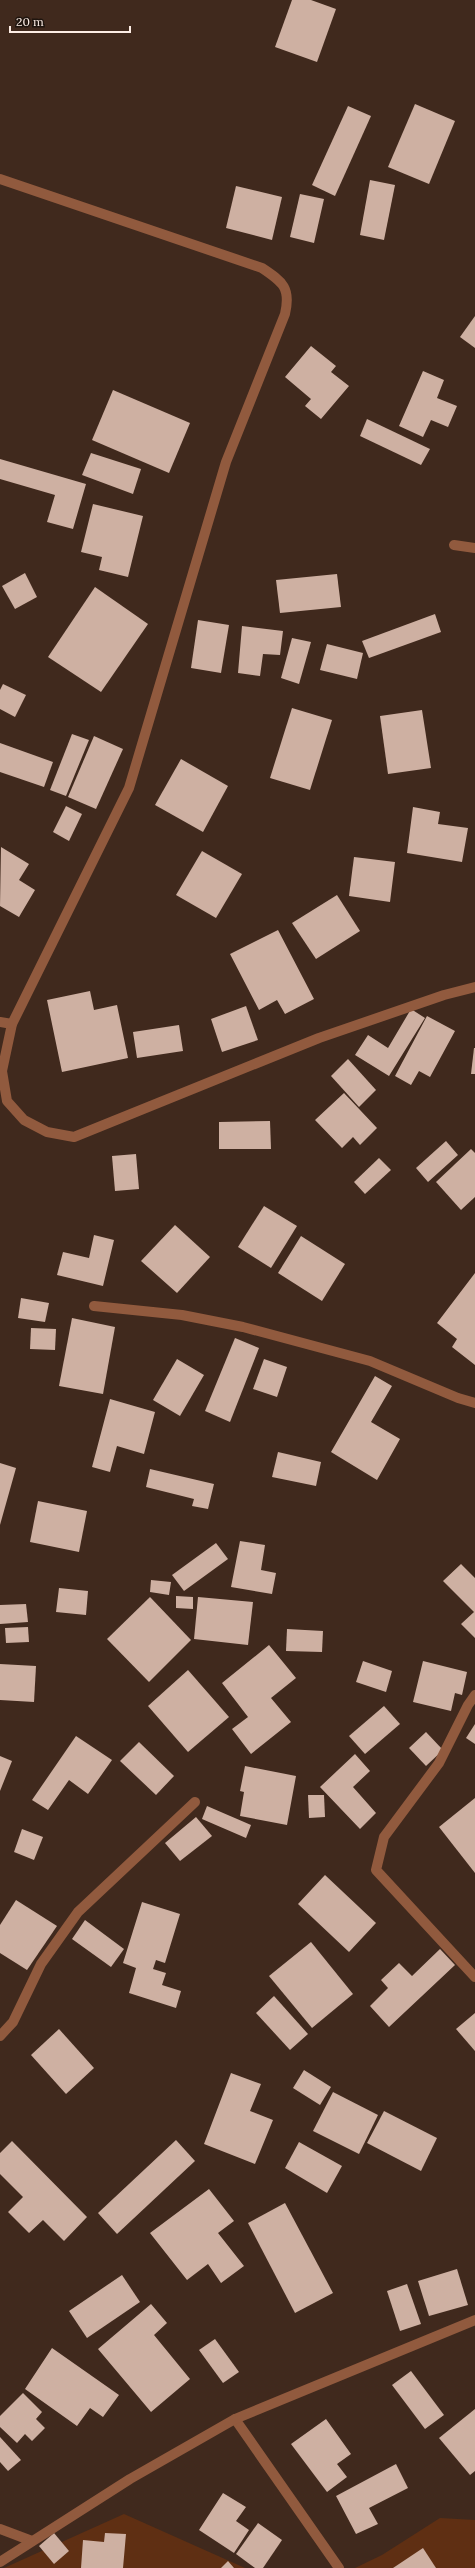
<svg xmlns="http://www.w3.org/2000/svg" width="475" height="2568" font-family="Lora,serif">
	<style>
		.green { fill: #5f2f13 }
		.building { fill: #ceb0a2 }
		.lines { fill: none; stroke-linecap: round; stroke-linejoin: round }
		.street { stroke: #915a3e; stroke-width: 10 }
	</style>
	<rect width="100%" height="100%" fill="#40291d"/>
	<g class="green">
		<polygon points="124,2514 245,2568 4,2568"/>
		<polygon points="440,2518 475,2520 475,2568 355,2568 382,2555"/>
	</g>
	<g class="building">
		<polygon points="292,0 311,0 336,9 317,62 275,47"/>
		<polygon points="415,104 455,121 429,184 388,167"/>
		<polygon points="348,106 371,116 335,196 312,185"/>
		<polygon points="370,180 395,185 384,240 360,235"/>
		<polygon points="236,186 282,197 272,240 226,228"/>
		<polygon points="300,194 324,199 314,243 290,237"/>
		<polygon points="475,316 475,348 460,337"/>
		<polygon points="311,346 336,366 331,372 349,386 321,419 305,406 311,399 285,377"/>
		<polygon points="423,371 444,380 437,398 457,406 448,427 431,420 423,437 399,426"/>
		<polygon points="113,390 190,423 169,473 92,440"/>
		<polygon points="367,419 430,449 421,465 360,436"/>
		<polygon points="91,453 141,469 133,494 82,475"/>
		<polygon points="0,459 86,484 73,529 47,522 55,495 0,479"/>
		<polygon points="93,504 143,516 128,577 99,570 102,557 81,552"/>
		<polygon points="25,573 37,597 15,609 2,586"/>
		<polygon points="337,574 341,607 280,613 276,580"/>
		<polygon points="95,587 148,624 101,692 48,657"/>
		<polygon points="435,614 441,632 369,658 362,641"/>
		<polygon points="198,620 229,625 221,673 191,668"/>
		<polygon points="242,626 283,631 280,655 263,654 260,676 238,673"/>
		<polygon points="292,638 311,642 299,684 281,678"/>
		<polygon points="327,644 363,653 357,679 320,670"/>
		<polygon points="3,684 26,695 15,717 0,709 0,690"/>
		<polygon points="292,708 332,720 310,790 270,778"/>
		<polygon points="422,710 431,768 388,774 380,716"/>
		<polygon points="72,734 89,740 66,796 50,790"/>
		<polygon points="94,736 123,749 96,809 68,797"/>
		<polygon points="0,743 53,762 44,787 0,772"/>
		<polygon points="181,759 228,786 203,832 155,805"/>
		<polygon points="66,806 82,814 69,841 53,832"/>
		<polygon points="413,807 440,812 438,824 468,828 462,862 407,853"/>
		<polygon points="1,847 29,864 19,880 35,890 19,917 0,906"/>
		<polygon points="202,851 242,874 216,918 176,895"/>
		<polygon points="354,857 395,862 390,902 349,896"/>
		<polygon points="337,895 360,931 316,959 292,923"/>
		<polygon points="278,930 314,999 285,1014 277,1000 259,1010 230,954"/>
		<polygon points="90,991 94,1010 117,1005 128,1058 62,1072 47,1000"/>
		<polygon points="246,1006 258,1040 222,1052 211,1019"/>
		<polygon points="411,1009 425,1018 389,1076 355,1055 368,1035 388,1048"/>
		<polygon points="427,1016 455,1031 430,1077 419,1071 411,1085 395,1076"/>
		<polygon points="179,1025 183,1051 137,1058 133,1032"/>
		<polygon points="474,1048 475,1048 475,1074 471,1074"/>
		<polygon points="348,1059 376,1090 359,1107 331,1076"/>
		<polygon points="344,1093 377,1128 360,1145 353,1137 342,1148 315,1120"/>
		<polygon points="270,1121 271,1149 219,1149 219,1122"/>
		<polygon points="446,1141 458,1155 428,1182 416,1168"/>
		<polygon points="471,1149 475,1153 475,1197 461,1210 436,1182"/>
		<polygon points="136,1154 139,1189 115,1191 112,1156"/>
		<polygon points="379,1158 391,1170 365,1194 354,1182"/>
		<polygon points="264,1206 297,1226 271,1268 238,1247"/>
		<polygon points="175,1225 210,1257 177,1293 141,1261"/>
		<polygon points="94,1235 114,1240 103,1286 57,1275 63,1252 89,1258"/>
		<polygon points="301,1236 345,1264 322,1301 278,1273"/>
		<polygon points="475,1273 475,1365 452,1347 457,1339 437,1323"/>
		<polygon points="21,1298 49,1303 45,1322 18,1318"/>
		<polygon points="72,1318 115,1327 103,1394 59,1386"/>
		<polygon points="31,1328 56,1329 55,1350 30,1349"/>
		<polygon points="235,1338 259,1348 230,1422 205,1411"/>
		<polygon points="177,1359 204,1375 180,1416 153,1400"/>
		<polygon points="264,1359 287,1367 277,1397 253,1389"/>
		<polygon points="375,1376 392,1386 371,1422 400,1439 377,1480 331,1452"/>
		<polygon points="110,1399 155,1412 144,1454 117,1446 110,1472 92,1467"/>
		<polygon points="278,1452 321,1462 316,1486 272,1477"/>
		<polygon points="0,1463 16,1468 0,1525"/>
		<polygon points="150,1469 214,1484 208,1509 192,1506 194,1499 146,1487"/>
		<polygon points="38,1501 87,1511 79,1552 30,1542"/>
		<polygon points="240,1541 265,1545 261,1570 276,1573 272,1594 231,1587"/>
		<polygon points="216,1543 228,1559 184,1591 172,1575"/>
		<polygon points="461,1564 475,1578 475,1638 461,1624 474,1612 443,1581"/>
		<polygon points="151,1580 171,1582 169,1595 150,1592"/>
		<polygon points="59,1588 88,1591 86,1615 56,1612"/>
		<polygon points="176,1596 193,1597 193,1609 176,1608"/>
		<polygon points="150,1597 191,1640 149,1682 107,1639"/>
		<polygon points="198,1597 253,1602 248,1645 194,1639"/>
		<polygon points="26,1604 28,1622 0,1624 0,1605"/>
		<polygon points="28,1627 29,1642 6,1643 5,1628"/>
		<polygon points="287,1629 323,1631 322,1652 286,1651"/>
		<polygon points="269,1645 296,1678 271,1698 291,1722 251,1754 232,1729 248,1717 222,1683"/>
		<polygon points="363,1661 392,1671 386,1692 356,1682"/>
		<polygon points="423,1661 467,1672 462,1695 455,1693 451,1711 413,1702"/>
		<polygon points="0,1664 36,1666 34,1702 0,1700"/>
		<polygon points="188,1670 229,1717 188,1752 148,1706"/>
		<polygon points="384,1706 400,1724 365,1754 349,1736"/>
		<polygon points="475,1724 475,1744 466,1738"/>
		<polygon points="426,1732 443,1750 426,1766 409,1748"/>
		<polygon points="76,1736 112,1760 88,1794 69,1780 48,1810 32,1800"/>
		<polygon points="139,1742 174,1776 156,1795 120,1761"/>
		<polygon points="355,1754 370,1771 353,1787 376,1813 360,1829 320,1787"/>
		<polygon points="0,1756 12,1761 0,1791"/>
		<polygon points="245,1766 296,1776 287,1825 240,1816 244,1792 240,1791"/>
		<polygon points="308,1795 324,1795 325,1817 309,1818"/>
		<polygon points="475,1798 475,1873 439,1827"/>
		<polygon points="207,1806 251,1825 246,1838 202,1819"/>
		<polygon points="196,1817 212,1836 180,1861 165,1843"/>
		<polygon points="22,1829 43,1837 34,1860 14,1852"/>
		<polygon points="325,1875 376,1923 349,1952 298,1904"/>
		<polygon points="16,1900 57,1926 27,1970 0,1953 0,1925"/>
		<polygon points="142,1902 180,1914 165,1963 156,1960 153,1969 166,1973 162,1985 181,1991 176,2008 129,1993 136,1968 123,1963"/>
		<polygon points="85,1920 124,1949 111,1967 72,1939"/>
		<polygon points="311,1942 353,1994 312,2028 269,1976"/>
		<polygon points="440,1949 455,1965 389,2027 370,2006 388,1988 381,1980 399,1963 412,1976"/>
		<polygon points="274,1996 308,2034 290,2050 256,2013"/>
		<polygon points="475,2013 475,2051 456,2029"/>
		<polygon points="59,2029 94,2068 66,2094 31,2055"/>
		<polygon points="304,2070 331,2087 320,2105 293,2088"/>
		<polygon points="231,2073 261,2084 250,2111 273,2120 255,2164 204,2144"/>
		<polygon points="333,2092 378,2115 359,2154 313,2131"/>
		<polygon points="384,2111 437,2138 421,2171 367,2143"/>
		<polygon points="176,2140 195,2161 117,2234 98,2213"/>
		<polygon points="12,2141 87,2217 64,2241 43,2220 29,2233 8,2212 23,2197 0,2174 0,2153"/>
		<polygon points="299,2142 342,2166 327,2193 285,2168"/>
		<polygon points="209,2189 234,2221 218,2233 244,2266 221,2283 208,2264 187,2280 150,2233"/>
		<polygon points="285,2203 333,2293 295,2313 248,2223"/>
		<polygon points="457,2269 468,2305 429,2316 418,2281"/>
		<polygon points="122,2275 140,2302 87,2338 69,2311"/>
		<polygon points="407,2284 421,2324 400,2331 387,2291"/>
		<polygon points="151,2304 167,2323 154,2335 190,2379 151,2412 98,2349"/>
		<polygon points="215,2339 239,2372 223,2383 199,2350"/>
		<polygon points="52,2348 119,2395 103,2417 90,2408 77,2426 25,2389"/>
		<polygon points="411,2371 444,2415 425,2429 392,2385"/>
		<polygon points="23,2393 42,2412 36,2419 45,2428 32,2441 25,2434 17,2443 0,2427 0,2416"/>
		<polygon points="475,2409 475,2471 470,2475 439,2438"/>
		<polygon points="326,2419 351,2454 337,2464 347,2477 327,2492 291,2444"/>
		<polygon points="0,2437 21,2460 8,2471 0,2462"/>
		<polygon points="396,2464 408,2488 369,2508 378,2524 356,2534 336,2496"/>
		<polygon points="223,2493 246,2507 236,2521 249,2530 234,2553 199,2530"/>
		<polygon points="258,2523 282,2540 263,2568 255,2568 236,2554"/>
		<polygon points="54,2533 69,2551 54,2564 39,2546"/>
		<polygon points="105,2533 126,2534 123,2568 81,2568 83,2540 104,2542"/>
		<polygon points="423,2548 436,2568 393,2568"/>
		<polygon points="228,2561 234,2568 221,2568"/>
	</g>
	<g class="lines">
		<g class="street">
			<path d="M0 179 262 268C283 282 291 288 285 314L226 462 129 788 12 1024 2 1071 7 1101 24 1120 47 1132 74 1137 319 1038 444 995 475 987"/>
			<polyline points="454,545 475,548"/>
			<polyline points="0,1022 12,1024"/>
			<polyline points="94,1306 182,1315 243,1327 370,1361 458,1398 475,1403"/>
			<polyline points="475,1695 468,1705 439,1763 384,1837 376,1870 475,1977"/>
			<polyline points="0,2036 13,2022 41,1964 78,1912 195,1802"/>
			<polyline points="235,2419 339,2568"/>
			<polyline points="0,2529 32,2541"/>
			<polyline points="0,2562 130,2479 235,2419 475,2320"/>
		</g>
	</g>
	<path d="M10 26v6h120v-6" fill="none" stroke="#fdede5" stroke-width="2"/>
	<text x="16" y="26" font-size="12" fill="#fdede5" stroke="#1f150f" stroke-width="3" paint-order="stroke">20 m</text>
</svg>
